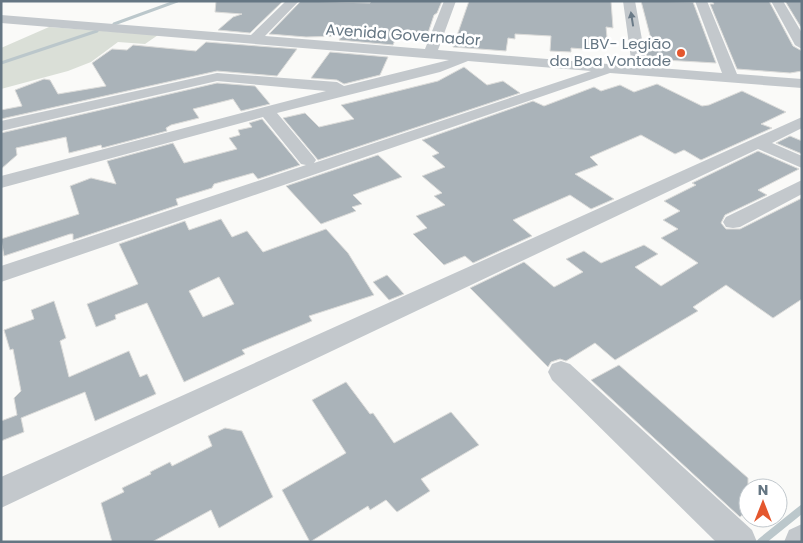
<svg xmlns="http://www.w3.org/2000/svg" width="803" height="543" font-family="Poppins,sans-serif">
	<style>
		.green { fill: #dadfd7 }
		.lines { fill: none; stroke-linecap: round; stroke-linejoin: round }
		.stream-far1 { stroke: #bbc7cb; stroke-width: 3 }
		.stream { stroke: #bbc7cb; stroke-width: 8 }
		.building { fill: #aab3b9; stroke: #dcdcda; fill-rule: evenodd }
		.minor { fill: #c3c8cc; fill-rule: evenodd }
		.oneway { fill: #6a7a87 }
		.poi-dot { fill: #e4572e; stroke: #fff; stroke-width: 2 }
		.labels { text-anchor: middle; stroke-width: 5; stroke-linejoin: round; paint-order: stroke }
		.far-street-label { font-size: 15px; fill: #657683; stroke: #fff }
		.far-poi-label { font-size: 15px; fill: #657683; stroke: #fff; text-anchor: end }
	</style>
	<rect width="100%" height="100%" fill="#fafaf8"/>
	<polygon class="green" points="49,27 158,35 145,44 118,42 91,62 68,71 1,89 1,48"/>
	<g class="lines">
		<g class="stream-far1">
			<polyline points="114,24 177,1"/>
			<polyline points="1,63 97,31"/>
		</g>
		<polyline class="stream" points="761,542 802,509"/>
	</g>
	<g class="building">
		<polygon points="216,1 283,1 250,33 218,30 233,17 242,14 215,12"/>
		<polygon points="301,1 370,3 371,1 442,1 437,13 434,15 427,36 397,35 393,45 339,40 342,36 306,37 269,34"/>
		<polygon points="469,1 611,1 613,28 606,27 608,48 584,47 584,49 571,48 571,52 550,51 551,36 515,34 515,39 508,38 506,51 453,47"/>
		<polygon points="641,1 693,2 716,63 647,59 644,42 652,43"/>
		<polygon points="712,1 769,1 793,46 802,51 802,71 790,73 737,69 710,4 714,4"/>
		<polygon points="785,1 802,1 802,29"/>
		<polygon points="206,42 297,49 277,76 217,71 1,119 1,110 22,106 15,90 44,79 50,80 58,94 106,86 92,63 112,49 127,50 133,45 196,51"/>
		<polygon points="330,52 388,57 380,75 344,84 337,80 311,78"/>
		<polygon points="464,67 487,85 503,81 520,93 318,160 283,118 305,113 319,127 354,119 341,105 438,81"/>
		<polygon points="217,83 255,86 270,104 241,111 233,99 193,109 199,118 171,125 166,128 167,131 102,148 101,145 69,153 66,137 16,148 17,155 1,169 1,133"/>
		<polygon points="657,84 702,106 709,105 742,91 786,112 761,124 772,128 701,160 684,150 675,154 641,135 590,157 598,165 575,174 614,199 591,209 570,195 513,220 532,236 473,263 465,256 444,265 413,234 427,228 416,216 445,205 434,196 442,193 422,176 445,167 432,156 439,153 422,140 533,101 544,106 594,87 601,91 620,85 634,92"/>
		<polygon points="262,119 300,165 258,179 253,173 214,184 212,188 176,199 178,205 73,240 73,234 70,234 4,256 1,239 79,214 70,186 91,178 116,184 107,161 173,143 184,163 237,149 229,138 240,135 238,130 252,127 249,123"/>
		<polygon points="790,136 802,141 802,154 776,143"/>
		<polygon points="758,151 799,169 758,190 767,195 725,215 721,223 726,229 740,229 802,198 802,299 773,318 726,285 693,307 698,311 615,360 595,343 566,361 560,359 551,362 548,367 470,288 524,262 554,287 583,272 566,259 584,251 601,263 644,245 658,254 635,267 661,286 698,263 661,238 678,229 663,220 680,211 664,201 696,185 692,183"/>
		<polygon points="378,155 402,177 353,195 362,204 352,207 356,211 321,224 286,186"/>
		<path d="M221 219 232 237 247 231 263 252 326 229 348 253 374 295 309 316 312 321 242 350 245 354 184 382 147 303 115 315 116 319 96 327 87 304 138 284 119 244 185 221 189 230ZM219 277 234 304 203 317 189 291Z"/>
		<polygon points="387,275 404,294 389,300 373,282"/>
		<polygon points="54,301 66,338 60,341 69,377 129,351 140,377 147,374 156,394 95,421 85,392 21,418 24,432 1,441 1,421 17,415 14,398 21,391 13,349 10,350 4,330 34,319 31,310"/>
		<polygon points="619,365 748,478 748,510 740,517 591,380"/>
		<polygon points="346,382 370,414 373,413 394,443 451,412 479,445 421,479 430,491 397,512 386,500 370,510 368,506 310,542 282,490 346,453 312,400"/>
		<polygon points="225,428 242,431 273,497 219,528 211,510 152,542 112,542 101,503 124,492 122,488 151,474 150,472 170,462 172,466 212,446 208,436"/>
	</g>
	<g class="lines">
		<g class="minor">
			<path d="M286 1H299L265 36 425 49 444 1H456L438 50 632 66 623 1H635L647 67 722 73 695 1H707L737 74 802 79V88L610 73 1 282V266L306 165 301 164 263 117 1 188V176L326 91 217 81 1 131V121L217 73 337 82 344 86 449 60 1 23V15L251 35ZM468 61 591 71 314 163 316 160 313 156 277 113 440 72Z"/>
			<polygon points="771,1 783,1 802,33 802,49 795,45"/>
			<polygon points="802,117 802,128 772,143 802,156 802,168 758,149 1,508 1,477"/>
			<polygon points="802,180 802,194 740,227 733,228 726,227 723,222 726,217"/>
			<polygon points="561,361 570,364 752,530 757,542 716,542 552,380 548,372 552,364"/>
			<polygon points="802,524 802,542 784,542 789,530"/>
		</g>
	</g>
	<defs><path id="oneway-solid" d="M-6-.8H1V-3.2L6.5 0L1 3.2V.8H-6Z" transform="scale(1.25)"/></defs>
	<use class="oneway" href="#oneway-solid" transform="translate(632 19) rotate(-99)"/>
	<circle class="poi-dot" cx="681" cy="53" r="5"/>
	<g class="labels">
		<g class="far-street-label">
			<text transform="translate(403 35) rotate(4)" y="5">Avenida Governador</text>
		</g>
		<g class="far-poi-label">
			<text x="671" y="49">LBV- Legião<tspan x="671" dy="17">da Boa Vontade</tspan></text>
		</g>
	</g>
	<rect width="803" height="543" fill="none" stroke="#657683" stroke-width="5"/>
	<g transform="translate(763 503)"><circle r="24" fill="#ffffff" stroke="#c1c8cd"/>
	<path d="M0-4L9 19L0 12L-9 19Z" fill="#e4572e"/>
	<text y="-8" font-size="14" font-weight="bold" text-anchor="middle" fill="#657683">N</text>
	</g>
</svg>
